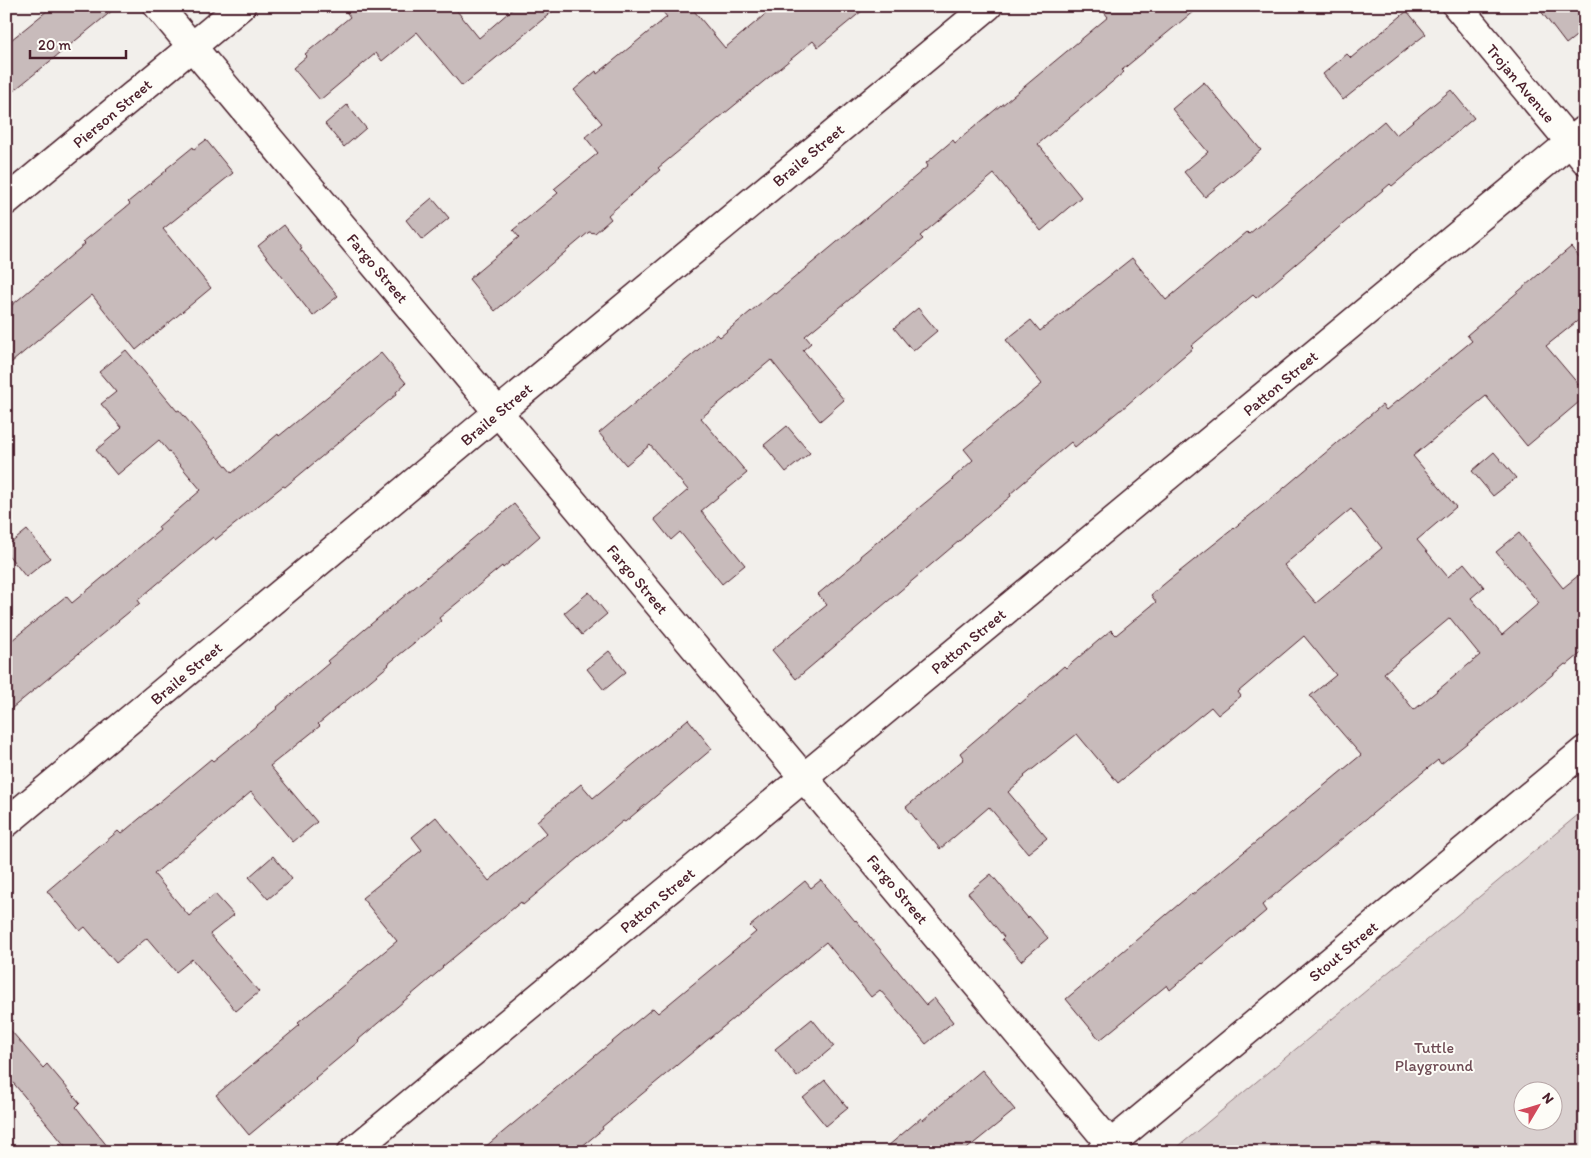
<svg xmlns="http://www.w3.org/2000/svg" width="1591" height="1158" font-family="Itim,sans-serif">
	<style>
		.green { fill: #d9d0cf; stroke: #92787d; fill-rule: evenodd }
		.building { fill: #c8bbbb; stroke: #4a1f2b; fill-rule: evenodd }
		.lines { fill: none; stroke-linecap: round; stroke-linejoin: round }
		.minor-casing { stroke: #4a1f2b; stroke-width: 31 }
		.minor { stroke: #fdfcf7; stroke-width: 28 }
		.labels { text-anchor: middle; stroke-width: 4; stroke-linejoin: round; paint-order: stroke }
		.street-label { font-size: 16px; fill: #4a1f2b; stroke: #fdfcf7 }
		.park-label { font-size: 16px; fill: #6e4b54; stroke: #fdfcf7 }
	</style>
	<rect width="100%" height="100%" fill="#f2efeb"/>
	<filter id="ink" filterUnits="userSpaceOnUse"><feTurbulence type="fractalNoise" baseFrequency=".02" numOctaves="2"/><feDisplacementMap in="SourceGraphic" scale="10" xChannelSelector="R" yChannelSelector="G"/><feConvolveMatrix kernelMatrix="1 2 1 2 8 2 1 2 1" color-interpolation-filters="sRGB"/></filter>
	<g filter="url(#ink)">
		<path class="green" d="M1585 809V1152H1173V1151ZM1524 1090H1554V1120H1524Z"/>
		<g class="building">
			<polygon points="53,6 118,6 6,97 6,44"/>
			<polygon points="342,6 453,6 479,38 516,6 559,6 462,86 417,32 382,61 376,53 320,100 293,68 307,56 305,54 350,17"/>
			<polygon points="658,6 690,6 725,48 775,6 868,6 818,47 813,41 658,168 660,170 608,215 611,219 595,233 589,232 495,311 469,279 519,237 513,230 558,193 554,189 598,153 585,137 602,123 574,90 596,71 597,74 667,17"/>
			<polygon points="1099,6 1200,6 1122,70 1124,72 1038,144 1081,197 1041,231 994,174 920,236 923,239 805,336 811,343 803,350 844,400 820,421 771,360 701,418 747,473 701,511 745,565 722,584 680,532 671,540 654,519 688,490 650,445 626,465 599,433 717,334 720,337 774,292 775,294 928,166 926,163 953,140 955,143 1001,105 1001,106 1108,17"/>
			<polygon points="1537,6 1585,6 1585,29 1566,44"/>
			<polygon points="1407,11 1426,34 1343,100 1323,74 1347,54 1351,58"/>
			<polygon points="1204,82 1261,150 1205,197 1184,172 1208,152 1172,109"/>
			<polygon points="1451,90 1474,118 1392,186 1390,184 1256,298 1253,295 1191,346 1193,348 1121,410 1120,410 1075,447 1071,442 1010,494 1011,496 964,535 965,536 796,679 772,650 827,605 818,594 861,558 860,556 953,480 952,479 973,460 964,449 1042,384 1006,340 1031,320 1040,331 1132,258 1166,300 1247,232 1249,234 1384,121 1396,135"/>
			<polygon points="347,105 366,128 344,147 325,124"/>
			<polygon points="206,140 233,173 163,229 211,288 136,350 92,295 6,367 6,310 85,244 83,242 130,204 128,202 167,170 166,169 193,147 194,149"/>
			<polygon points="432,198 449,218 422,240 406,220"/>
			<polygon points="284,225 302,248 300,249 338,296 313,316 258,246"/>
			<path d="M1571 247 1585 264V315L1546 346 1585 392V397L1527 446 1486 396 1413 456 1456 507 1417 540 1448 577 1464 563 1484 587 1471 598 1502 635 1539 603 1496 552 1519 533 1563 588 1585 570V650L1567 665 1565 664 1519 703 1518 702 1441 764 1438 760 1407 785 1262 905 1266 911 1203 964 1202 963 1170 990 1167 985 1100 1040 1066 999 1191 894 1192 895 1361 755 1310 696 1336 675 1304 636 1238 692 1241 696 1218 715 1211 707 1118 783 1077 734 1024 776 1025 777 1008 792 1047 838 1028 853 989 807 940 849 906 807 964 759 960 753 1019 703 1020 704 1064 666 1066 668 1111 630 1116 635 1156 602 1151 595 1169 580 1278 493 1382 405 1386 410 1398 400V401L1472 341 1467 335ZM1351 509 1382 548 1316 603 1284 565ZM1450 618 1480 655 1414 710 1384 673Z"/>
			<polygon points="918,308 937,331 913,351 894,328"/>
			<polygon points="126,350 177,411 179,410 232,473 278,434 279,436 381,353 406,383 396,392 397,394 285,487 283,486 215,540 213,537 138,600 140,603 6,713 6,645 66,596 72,603 160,530 158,527 201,490 159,440 117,475 96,450 122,428 101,404 116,392 99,372"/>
			<polygon points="787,426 810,453 786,472 764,445"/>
			<polygon points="1494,452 1516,478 1493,496 1472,471"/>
			<polygon points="514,504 540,536 503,568 502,566 439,618 441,621 388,664 389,665 318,724 320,726 270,766 317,822 293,842 251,792 154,874 189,916 215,894 234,915 210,934 259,992 236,1011 192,959 176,972 147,938 116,963 85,927 80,931 47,891 118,831 121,834 211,759 213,761 278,708 277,707 329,663 327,661"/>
			<polygon points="27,530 50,558 26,577 6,552 6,547"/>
			<polygon points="589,592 607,614 582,635 564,613"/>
			<polygon points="609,651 626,672 604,690 587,669"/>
			<polygon points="688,719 712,749 625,822 623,821 523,905 521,902 442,967 443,968 358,1040 359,1041 315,1078 316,1079 249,1135 216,1095 300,1025 298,1023 397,941 362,898 422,850 412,837 436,817 489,881 547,833 537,821 581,784 593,798"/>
			<polygon points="273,856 292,879 268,899 249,877"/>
			<polygon points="991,874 1028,918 1029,916 1048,938 1021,961 1002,939 1004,937 968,893"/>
			<polygon points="821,880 855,921 856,920 926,1005 934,998 953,1022 926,1044 880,990 871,997 826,942 602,1127 603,1129 575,1152 479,1152 653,1008 658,1013 756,932 750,926 805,881 811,888"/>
			<polygon points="812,1019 834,1046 797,1077 775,1049"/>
			<polygon points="6,1025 43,1068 47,1064 80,1103 76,1107 112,1152 70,1152 6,1074"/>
			<polygon points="982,1070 1015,1110 963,1152 881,1152 921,1118 923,1120"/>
			<polygon points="825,1080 848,1108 826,1126 803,1098"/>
		</g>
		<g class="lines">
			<g class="minor-casing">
				<g id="minor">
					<polyline points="158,6 1117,1152"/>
					<polyline points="1457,6 1585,160"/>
					<polyline points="6,201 241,6"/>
					<polyline points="6,823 526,389 988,6"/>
					<polyline points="352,1152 1585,130"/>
					<polyline points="1101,1152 1585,750"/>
				</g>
			</g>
			<use href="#minor" class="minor"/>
		</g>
	</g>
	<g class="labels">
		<g class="street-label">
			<text transform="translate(1521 83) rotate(50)" y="6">Trojan Avenue</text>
			<text transform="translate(112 113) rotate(-40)" y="6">Pierson Street</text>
			<text transform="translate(808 155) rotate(-40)" y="6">Braile Street</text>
			<text transform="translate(378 268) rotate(50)" y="6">Fargo Street</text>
			<text transform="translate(1280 383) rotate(-40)" y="6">Patton Street</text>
			<text transform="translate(496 414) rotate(-40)" y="6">Braile Street</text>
			<text transform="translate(638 579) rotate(50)" y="6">Fargo Street</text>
			<text transform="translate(968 641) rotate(-40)" y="6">Patton Street</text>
			<text transform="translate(186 673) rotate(-40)" y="6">Braile Street</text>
			<text transform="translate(898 889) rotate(50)" y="6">Fargo Street</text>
			<text transform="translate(657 900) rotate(-40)" y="6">Patton Street</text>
			<text transform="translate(1343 951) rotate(-40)" y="6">Stout Street</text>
		</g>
		<g class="park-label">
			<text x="1434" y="1053">Tuttle<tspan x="1434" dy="18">Playground</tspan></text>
		</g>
	</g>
	<rect width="1591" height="1158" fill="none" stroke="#fdfcf7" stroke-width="25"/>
	<rect x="12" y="12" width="1566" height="1133" fill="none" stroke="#4a1f2b" stroke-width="2" filter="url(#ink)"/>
	<g transform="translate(1538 1106) rotate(52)"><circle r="24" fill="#fdfcf7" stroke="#b5a4a5"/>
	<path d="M0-4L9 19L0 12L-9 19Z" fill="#d1495b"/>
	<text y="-8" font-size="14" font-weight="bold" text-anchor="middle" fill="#4a1f2b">N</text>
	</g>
	<path d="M30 50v8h96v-8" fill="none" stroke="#4a1f2b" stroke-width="2.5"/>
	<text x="38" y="50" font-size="15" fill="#4a1f2b" stroke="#fdfcf7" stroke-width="4" paint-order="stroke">20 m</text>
</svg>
